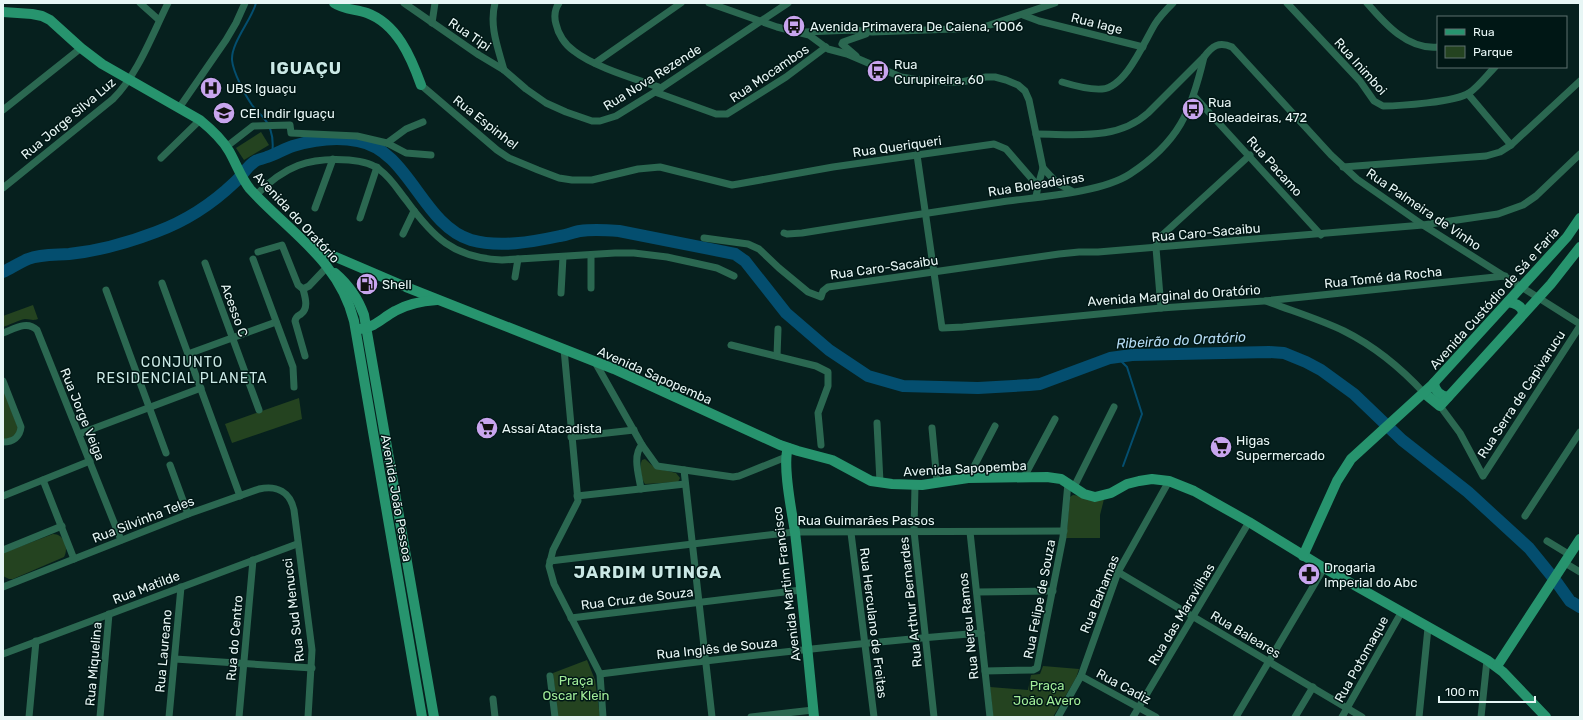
<svg xmlns="http://www.w3.org/2000/svg" width="1583" height="720" font-family="Rubik,sans-serif">
	<style>
		.green { fill: #244320 }
		.lines { fill: none; stroke-linecap: round; stroke-linejoin: round }
		.stream { stroke: #044e6f; stroke-width: 2 }
		.river { stroke: #044e6f; stroke-width: 12 }
		.street { stroke: #2b6851; stroke-width: 7 }
		.secondary { stroke: #27946e; stroke-width: 10 }
		.labels { text-anchor: middle; stroke-width: 3; stroke-linejoin: round; paint-order: stroke }
		.street-label { font-size: 13px; fill: #e7f6f5; stroke: #001715 }
		.poi-label { font-size: 13px; fill: #e7f6f5; stroke: #001715; text-anchor: start }
		.park-label { font-size: 13px; fill: #a1ec98; stroke: #001715 }
		.water-label { font-size: 14px; font-style: italic; fill: #b4dbf4; stroke: #001715 }
		.neighbourhood-label { font-size: 14px; letter-spacing: 1px; fill: #cae8e5; stroke: #001715 }
		.district-label { font-size: 17px; font-weight: bold; letter-spacing: 1px; fill: #cae8e5; stroke: #001715 }
	</style>
	<rect width="100%" height="100%" fill="#06201e"/>
	<g class="green">
		<polygon points="261,132 269,145 244,160 236,148"/>
		<path d="M33 305 38 319C32 321 31 319 25 319 18 320 10 325 3 327V316Z"/>
		<polygon points="3,389 18,428 16,434 9,439 3,439"/>
		<polygon points="299,398 302,419 232,443 225,424"/>
		<path d="M645 459 655 468 676 473 680 478 678 482 645 484C641 479 639 466 642 460Z"/>
		<polygon points="1073,495 1104,499 1100,515 1100,538 1066,538 1070,497"/>
		<path d="M53 534C64 534 69 548 64 557L13 579H9L3 576V553Z"/>
		<polygon points="587,660 595,680 600,717 558,717 553,673"/>
		<polygon points="1043,666 1079,669 1076,678 1053,717 993,717 990,687 1028,690 1031,675 1040,674"/>
	</g>
	<g class="lines">
		<g class="stream">
			<path d="M256 3C252 19 231 43 232 60 233 72 245 95 252 105 255 109 259 113 263 117 272 127 274 141 272 155"/>
			<polyline points="1117,357 1127,367 1142,414 1123,466"/>
		</g>
		<path class="river" d="M3 272C11 268 19 263 28 259 41 254 55 255 69 254 97 251 130 242 156 232 186 221 212 204 235 182 242 176 247 167 254 162 258 159 263 159 267 157 276 154 284 149 293 146 313 140 337 137 358 141 409 150 422 225 471 240 499 248 532 242 560 236 567 235 574 232 580 231 593 229 606 230 619 231L735 254 745 261 786 313 829 350 868 376 903 386 978 388 1029 385 1040 384 1110 358 1132 355 1269 352 1284 353 1306 362 1321 370 1354 394 1402 440 1468 492 1529 548 1555 580 1570 601 1580 607"/>
		<g class="street">
			<polyline points="140,3 159,20"/>
			<polyline points="404,3 479,55 504,70 526,89 546,103 566,112 592,121 600,121 616,116 655,92 788,3"/>
			<path d="M495 3C489 26 498 48 504 70"/>
			<path d="M559 3C555 9 554 17 556 24 558 34 565 45 574 51 594 67 636 79 661 88"/>
			<polyline points="709,3 777,27 809,35 828,49 847,54 901,77 920,80 948,82 961,82 986,77 995,77 1006,80 1018,85 1025,91 1029,100 1043,168 1057,183 1072,191"/>
			<path d="M1287 3 1360 81 1374 101 1383 106C1399 106 1456 102 1469 93 1478 87 1487 75 1495 67"/>
			<path d="M1367 3C1385 24 1408 50 1438 47"/>
			<polyline points="1023,15 1039,21 1143,47"/>
			<polyline points="432,23 435,3"/>
			<polyline points="804,32 854,30 872,32 981,28 1055,3"/>
			<polyline points="843,42 866,34"/>
			<polyline points="842,44 856,56"/>
			<polyline points="595,63 681,3"/>
			<path d="M1062 82C1075 86 1089 90 1102 89 1126 87 1144 42 1155 24 1160 16 1167 9 1173 3"/>
			<polyline points="421,85 497,150 509,158 538,170 559,178 572,180 592,180 638,169 660,167 732,185 738,184 833,167 994,144 1006,149 1038,186 1036,197"/>
			<polyline points="655,92 716,114 727,114 786,77 826,47"/>
			<polyline points="1468,94 1511,145"/>
			<polyline points="1194,96 1321,235"/>
			<polyline points="179,108 226,40 236,23 245,3"/>
			<polyline points="3,110 81,48"/>
			<path d="M1036 134C1075 134 1117 141 1148 113L1204 57C1212 46 1219 41 1232 47L1331 155 1357 179 1423 225 1580 324"/>
			<polyline points="387,143 406,129 423,122"/>
			<polyline points="226,147 253,126 290,125 291,133 357,136 387,143 406,153 431,155"/>
			<polyline points="917,155 942,328 963,327 1161,308 1264,301 1505,276"/>
			<polyline points="161,158 200,120"/>
			<polyline points="1343,167 1486,156 1500,152 1511,145 1580,81"/>
			<polyline points="1038,186 1043,168"/>
			<path d="M3 188 113 99C138 74 152 35 168 3"/>
			<path d="M256 195C285 166 308 157 349 160 359 161 372 163 380 170 391 178 398 190 406 200 433 237 453 258 502 260L615 253H634L667 257 690 262 717 268 734 276"/>
			<polyline points="315,208 333,159"/>
			<polyline points="360,218 377,167"/>
			<path d="M784 233 787 234 802 233C869 222 934 212 1001 202 1036 197 1101 193 1130 174 1179 142 1191 112 1204 57"/>
			<polyline points="403,234 414,211"/>
			<polyline points="704,238 748,244 759,249 779,268 808,292 821,297 823,291 828,287 1059,254 1079,252 1098,252 1423,225 1498,214 1523,205 1536,196 1580,154"/>
			<polyline points="258,252 282,245 298,285 303,289 309,286 327,267"/>
			<polyline points="253,259 293,367 294,387"/>
			<polyline points="205,263 259,410"/>
			<polyline points="515,277 518,259"/>
			<polyline points="162,283 240,496"/>
			<polyline points="591,288 591,255"/>
			<path d="M303 289C305 297 309 308 301 314 298 316 296 316 295 321L305 356"/>
			<polyline points="106,290 166,453"/>
			<polyline points="561,293 563,257"/>
			<path d="M1266 301C1292 311 1319 319 1344 331 1374 346 1401 368 1424 393"/>
			<polyline points="1161,308 1156,248 1158,239 1250,155"/>
			<path d="M3 333C14 329 27 320 37 330L121 540"/>
			<polyline points="731,345 816,366 828,372 828,386 818,413 821,445"/>
			<polyline points="564,349 578,501 553,550 549,566 554,584 600,674 603,717"/>
			<polyline points="188,354 276,322"/>
			<polyline points="777,356 778,329"/>
			<polyline points="595,362 642,445 657,466 733,477 739,476 786,457"/>
			<path d="M3 381 21 427C20 437 13 442 3 442"/>
			<polyline points="1440,406 1460,433 1483,476 1580,326"/>
			<polyline points="877,423 880,482"/>
			<polyline points="932,428 937,482"/>
			<polyline points="79,434 201,388"/>
			<polyline points="571,437 634,430"/>
			<polyline points="170,465 188,514"/>
			<polyline points="684,470 712,717"/>
			<polyline points="1024,477 1055,419"/>
			<polyline points="968,478 995,426"/>
			<polyline points="43,480 74,559"/>
			<polyline points="915,485 914,531 934,717"/>
			<polyline points="1074,487 1114,407"/>
			<path d="M641 489C639 476 632 455 642 445"/>
			<polyline points="3,496 90,461"/>
			<polyline points="577,496 685,484"/>
			<polyline points="1525,516 1580,432"/>
			<polyline points="970,532 990,717"/>
			<polyline points="851,533 874,717"/>
			<polyline points="1547,541 1570,555"/>
			<polyline points="3,550 62,526"/>
			<polyline points="550,561 794,532 1064,531"/>
			<polyline points="1565,563 1580,572"/>
			<polyline points="1118,572 1362,717"/>
			<path d="M3 587 188 514 259 489C277 485 290 492 294 510L312 650 308 717"/>
			<polyline points="977,592 1053,591"/>
			<polyline points="571,618 801,590"/>
			<polyline points="3,654 297,544"/>
			<polyline points="175,659 312,668"/>
			<polyline points="985,671 1033,670 1037,668 1063,537 1068,483"/>
			<path d="M600 674C726 658 854 643 981 633"/>
			<polyline points="550,676 555,717"/>
			<polyline points="1081,676 1156,717"/>
			<polyline points="493,699 495,717"/>
			<polyline points="29,717 36,641"/>
			<polyline points="100,717 109,614"/>
			<polyline points="169,717 181,587"/>
			<polyline points="239,717 253,560"/>
			<polyline points="751,717 813,710"/>
			<polyline points="1058,717 1081,676 1118,572 1169,481"/>
			<polyline points="1133,717 1249,522"/>
			<polyline points="1236,717 1324,568"/>
			<polyline points="1295,717 1313,687"/>
			<polyline points="1342,717 1401,613"/>
			<polyline points="1419,717 1428,628"/>
			<polyline points="1481,717 1487,660"/>
		</g>
		<g class="secondary">
			<path d="M334 3C344 10 356 9 367 13 397 24 411 57 421 85"/>
			<path d="M3 12 32 14 42 16 50 20 81 48 102 64 200 120C211 129 222 139 229 151 236 163 241 178 250 189 289 232 339 260 354 321L422 717"/>
			<polyline points="310,246 406,287 614,369 780,445 798,451 832,460 871,481 892,484 922,485 968,478 1047,477 1061,479 1084,494 1095,497 1111,493 1127,484 1139,481 1152,479 1169,481 1194,491 1249,522 1324,568 1487,660 1503,672 1546,717"/>
			<path d="M335 273C349 285 358 298 364 315L434 717"/>
			<path d="M1508 302C1515 303 1522 305 1523 313"/>
			<path d="M360 329C376 327 382 318 395 311 407 304 423 301 437 300"/>
			<path d="M1434 383C1435 392 1441 396 1448 397"/>
			<polyline points="1424,393 1440,406 1551,284 1580,247"/>
			<path d="M788 448C782 465 792 513 795 532 802 594 808 655 814 717"/>
			<polyline points="1303,556 1337,481 1351,459 1431,386 1567,237 1580,218"/>
			<polyline points="1497,666 1580,539"/>
		</g>
	</g>
	<defs>
		<g id="bus-disc" transform="scale(1.15)"><circle r="9.5" fill="#c8a5ee" stroke="#001715"/><path d="M-5-6H5V4H4V6H2V4H-2V6H-4V4H-5ZM-3.5-4V0h7V-4ZM-3.5 1.2v1.5H-2V1.2ZM2 1.2v1.5H3.5V1.2Z" fill="#111"/></g>
		<g id="hospital-disc" transform="scale(1.15)"><circle r="9.5" fill="#c8a5ee" stroke="#001715"/><path d="M-5-5h3v3.5h4V-5h3V5h-3V1.5h-4V5h-3Z" fill="#111"/></g>
		<g id="school-disc" transform="scale(1.15)"><circle r="9.5" fill="#c8a5ee" stroke="#001715"/><path d="M0-5L7-2L0 1L-7-2ZM-4 1L0 2.5L4 1V4Q0 6-4 4Z" fill="#111"/></g>
		<g id="fuel-disc" transform="scale(1.15)"><circle r="9.5" fill="#c8a5ee" stroke="#001715"/><path d="M-5.5-6h7V0h2V4h1.3V-2.5L3-4.5l.8-.8L6-3V5H2.5V1h-1V6h-7ZM-4.2-4.7v3.2H.2V-4.7Z" fill="#111"/></g>
		<g id="supermarket-disc" transform="scale(1.15)"><circle r="9.5" fill="#c8a5ee" stroke="#001715"/><path d="M-6-5.5h2.5l.6 2H6L4.5 2H-2.5L-4.4-4H-6ZM-1.5 3.2a1.3 1.3 0 1 0 .1 0ZM3 3.2a1.3 1.3 0 1 0 .1 0Z" fill="#111"/></g>
		<g id="pharmacy-disc" transform="scale(1.15)"><circle r="9.5" fill="#c8a5ee" stroke="#001715"/><path d="M-2-6h4v4h4v4h-4v4h-4v-4h-4v-4h4Z" fill="#111"/></g>
	</defs>
	<g fill-rule="evenodd">
		<use href="#bus-disc" x="794" y="26"/>
		<use href="#bus-disc" x="878" y="71"/>
		<use href="#hospital-disc" x="211" y="88"/>
		<use href="#bus-disc" x="1193" y="109"/>
		<use href="#school-disc" x="224" y="113"/>
		<use href="#fuel-disc" x="367" y="284"/>
		<use href="#supermarket-disc" x="487" y="428"/>
		<use href="#supermarket-disc" x="1221" y="447"/>
		<use href="#pharmacy-disc" x="1309" y="574"/>
	</g>
	<g class="labels">
		<g class="street-label">
			<text transform="translate(1097 23) rotate(14)" y="5">Rua Iage</text>
			<text transform="translate(470 34) rotate(34)" y="5">Rua Tipi</text>
			<text transform="translate(1361 66) rotate(48)" y="5">Rua Inimboi</text>
			<text transform="translate(769 73) rotate(-34)" y="5">Rua Mocambos</text>
			<text transform="translate(652 77) rotate(-32)" y="5">Rua Nova Rezende</text>
			<text transform="translate(68 118) rotate(-40)" y="5">Rua Jorge Silva Luz</text>
			<text transform="translate(486 122) rotate(38)" y="5">Rua Espinhel</text>
			<text transform="translate(897 146) rotate(-8)" y="5">Rua Queriqueri</text>
			<text transform="translate(1275 166) rotate(48)" y="5">Rua Pacamo</text>
			<text transform="translate(1036 184) rotate(-9)" y="5">Rua Boleadeiras</text>
			<text transform="translate(1424 209) rotate(34)" y="5">Rua Palmeira de Vinho</text>
			<text transform="translate(297 217) rotate(47)" y="5">Avenida do Oratório</text>
			<text transform="translate(1206 232) rotate(-5)" y="5">Rua Caro-Sacaibu</text>
			<text transform="translate(884 267) rotate(-8)" y="5">Rua Caro-Sacaibu</text>
			<text transform="translate(1383 277) rotate(-6)" y="5">Rua Tomé da Rocha</text>
			<text transform="translate(1174 295) rotate(-4)" y="5">Avenida Marginal do Oratório</text>
			<text transform="translate(1494 298) rotate(-48)" y="5">Avenida Custódio de Sá e Faria</text>
			<text transform="translate(235 310) rotate(70)" y="5">Acesso C</text>
			<text transform="translate(655 375) rotate(24)" y="5">Avenida Sapopemba</text>
			<text transform="translate(1521 394) rotate(-57)" y="5">Rua Serra de Capivarucu</text>
			<text transform="translate(83 414) rotate(68)" y="5">Rua Jorge Veiga</text>
			<text transform="translate(965 468) rotate(-3)" y="5">Avenida Sapopemba</text>
			<text transform="translate(397 498) rotate(80)" y="5">Avenida João Pessoa</text>
			<text transform="translate(143 519) rotate(-21)" y="5">Rua Silvinha Teles</text>
			<text x="866" y="525">Rua Guimarães Passos</text>
			<text transform="translate(786 584) rotate(-97)" y="5">Avenida Martim Francisco</text>
			<text transform="translate(146 587) rotate(-21)" y="5">Rua Matilde</text>
			<text transform="translate(1099 594) rotate(-68)" y="5">Rua Bahamas</text>
			<text transform="translate(637 598) rotate(-7)" y="5">Rua Cruz de Souza</text>
			<text transform="translate(1039 599) rotate(-79)" y="5">Rua Felipe de Souza</text>
			<text transform="translate(910 602) rotate(-96)" y="5">Rua Arthur Bernardes</text>
			<text transform="translate(293 610) rotate(-97)" y="5">Rua Sud Menucci</text>
			<text transform="translate(1181 614) rotate(-59)" y="5">Rua das Maravilhas</text>
			<text transform="translate(874 623) rotate(83)" y="5">Rua Herculano de Freitas</text>
			<text transform="translate(968 626) rotate(-96)" y="5">Rua Nereu Ramos</text>
			<text transform="translate(1246 634) rotate(31)" y="5">Rua Baleares</text>
			<text transform="translate(234 638) rotate(-85)" y="5">Rua do Centro</text>
			<text transform="translate(717 648) rotate(-6)" y="5">Rua Inglês de Souza</text>
			<text transform="translate(163 651) rotate(-85)" y="5">Rua Laureano</text>
			<text transform="translate(1361 659) rotate(-61)" y="5">Rua Potomaque</text>
			<text transform="translate(93 664) rotate(-85)" y="5">Rua Miquelina</text>
			<text transform="translate(1124 686) rotate(28)" y="5">Rua Cadiz</text>
		</g>
		<g class="poi-label">
			<text x="810" y="31">Avenida Primavera De Caiena, 1006</text>
			<text x="894" y="69">Rua<tspan x="894" dy="15">Curupireira, 60</tspan></text>
			<text x="226" y="93">UBS Iguaçu</text>
			<text x="1208" y="107">Rua<tspan x="1208" dy="15">Boleadeiras, 472</tspan></text>
			<text x="240" y="118">CEI Indir Iguaçu</text>
			<text x="382" y="289">Shell</text>
			<text x="502" y="433">Assaí Atacadista</text>
			<text x="1236" y="445">Higas<tspan x="1236" dy="15">Supermercado</tspan></text>
			<text x="1324" y="572">Drogaria<tspan x="1324" dy="15">Imperial do Abc</tspan></text>
		</g>
		<g class="park-label">
			<text x="576" y="685">Praça<tspan x="576" dy="15">Oscar Klein</tspan></text>
			<text x="1047" y="690">Praça<tspan x="1047" dy="15">João Avero</tspan></text>
		</g>
		<g class="water-label">
			<text transform="translate(1181 340) rotate(-3)" y="5">Ribeirão do Oratório</text>
		</g>
		<g class="neighbourhood-label">
			<text x="182" y="367">CONJUNTO<tspan x="182" dy="16">RESIDENCIAL PLANETA</tspan></text>
		</g>
		<g class="district-label">
			<text x="306" y="74">IGUAÇU</text>
			<text x="648" y="578">JARDIM UTINGA</text>
		</g>
	</g>
	<rect width="1583" height="720" fill="none" stroke="#e7f6f5" stroke-width="8"/>
	<rect x="1437" y="16" width="130" height="52" fill="#001715" stroke="#5c706f"/>
	<rect x="1445" y="29" width="20" height="6" fill="#27946e" stroke="#5c706f"/>
	<text x="1473" y="36" font-size="12" fill="#e7f6f5">Rua</text>
	<rect x="1445" y="46" width="20" height="12" fill="#244320" stroke="#5c706f"/>
	<text x="1473" y="56" font-size="12" fill="#e7f6f5">Parque</text>
	<path d="M1439 696v6h96v-6" fill="none" stroke="#e7f6f5" stroke-width="2"/>
	<text x="1445" y="696" font-size="12" fill="#e7f6f5" stroke="#001715" stroke-width="3" paint-order="stroke">100 m</text>
</svg>
